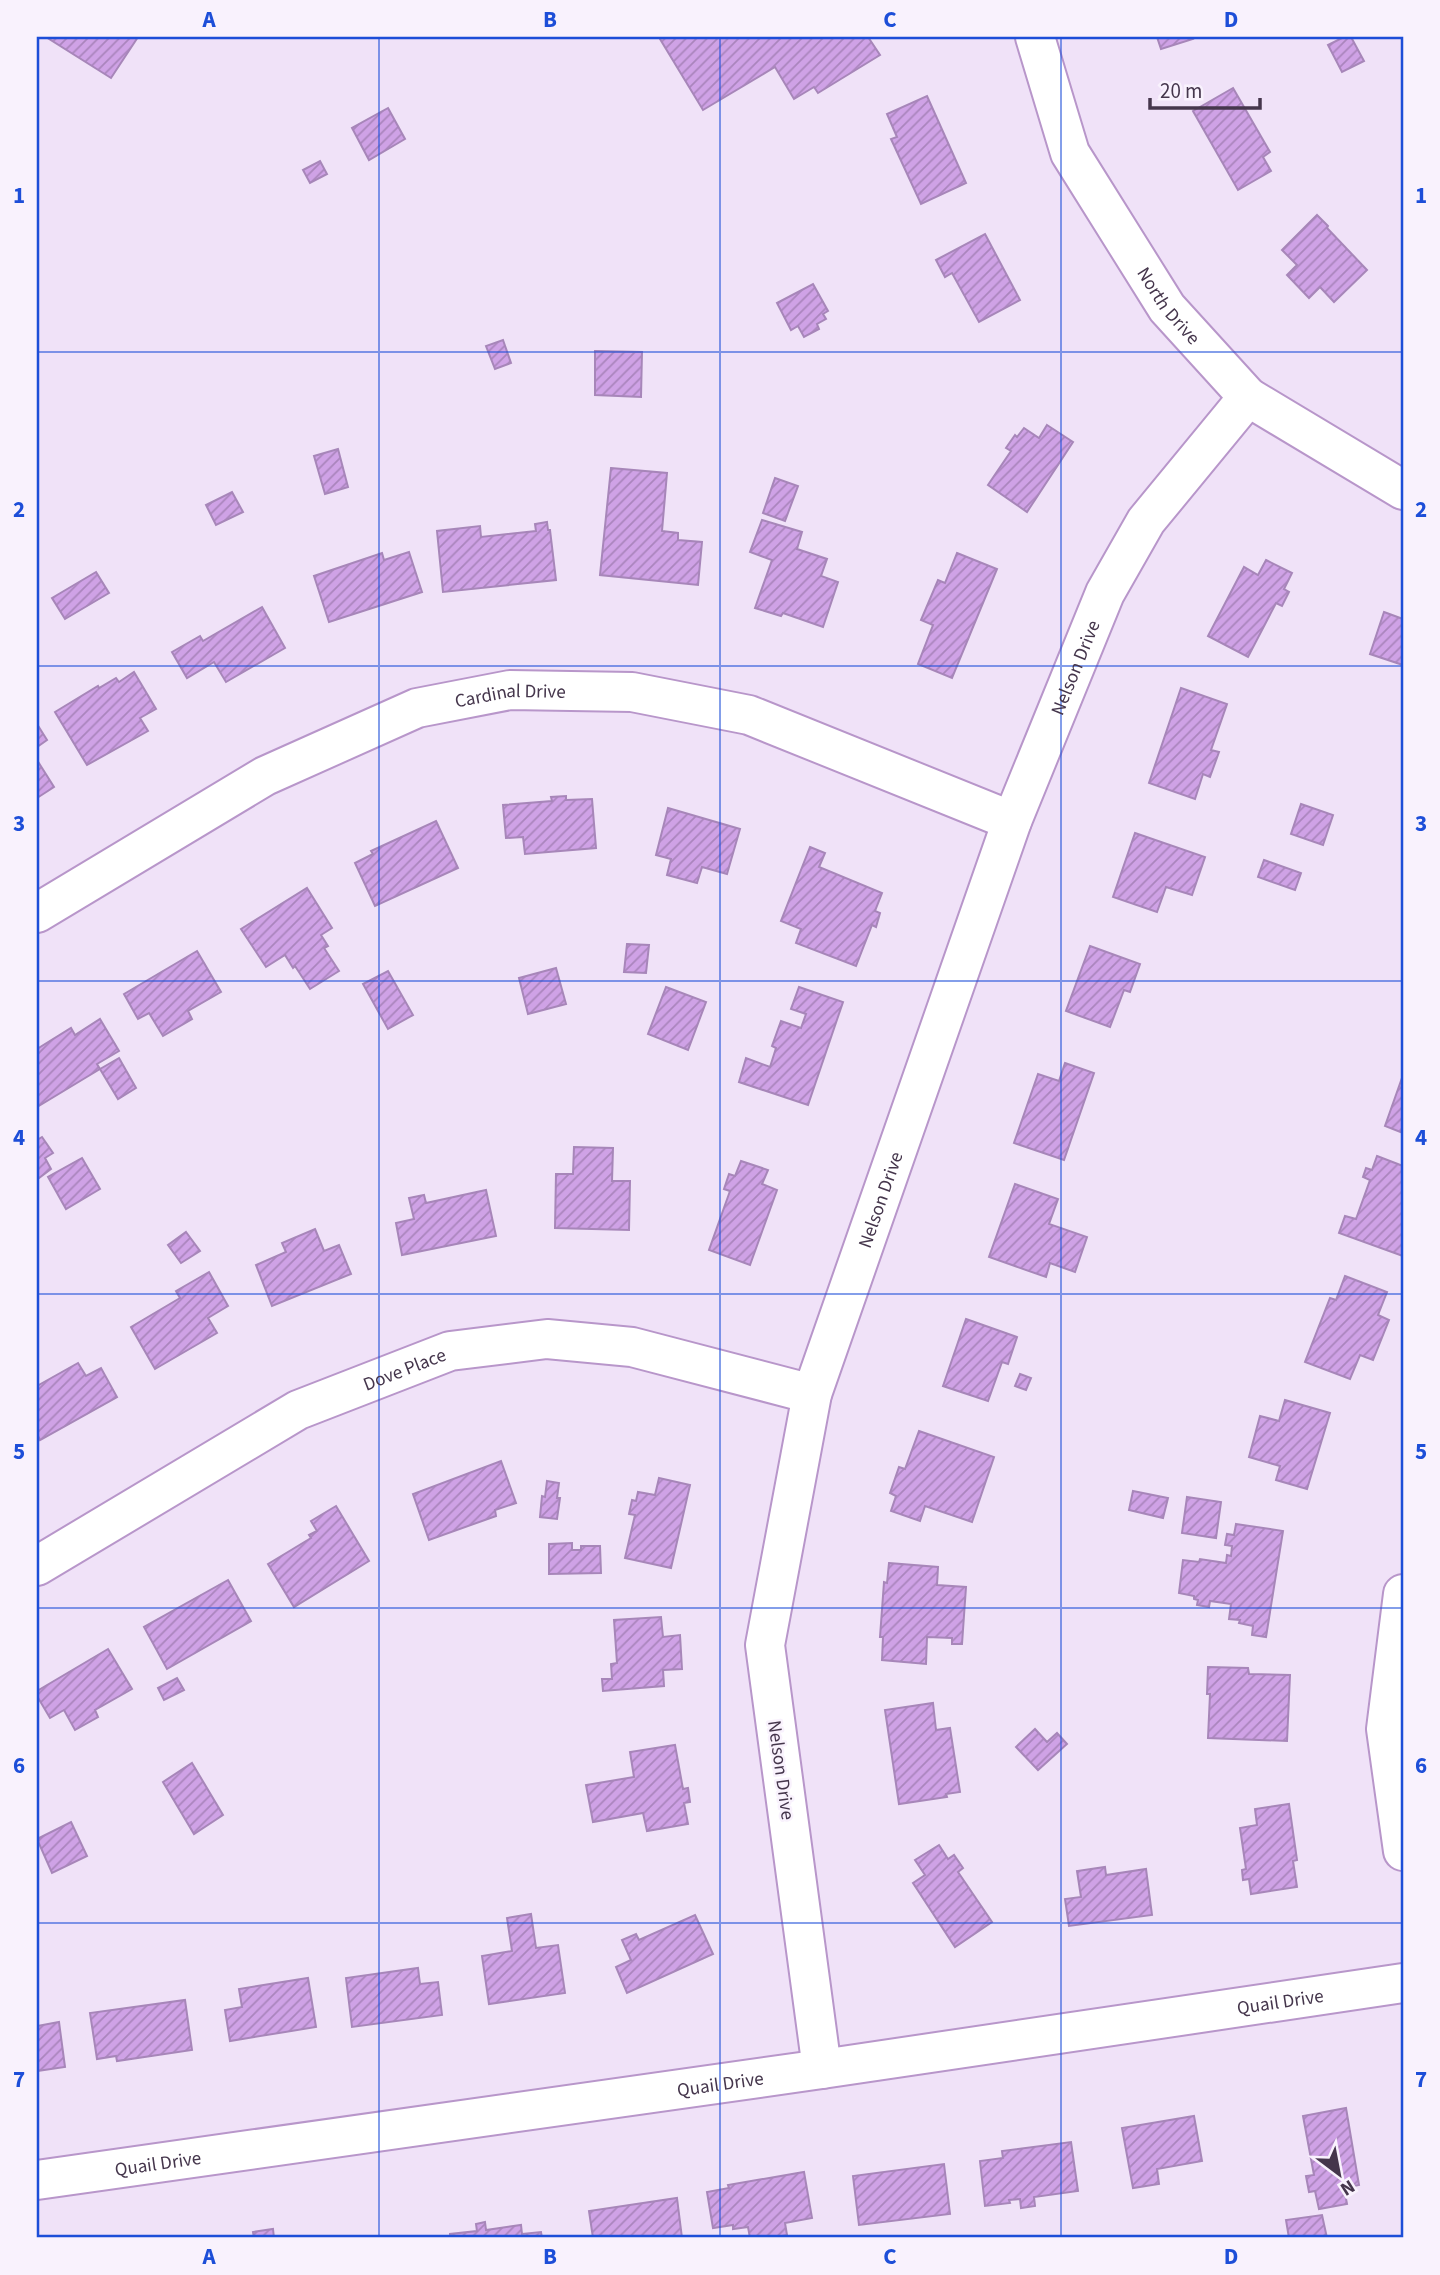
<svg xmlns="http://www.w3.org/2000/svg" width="1440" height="2275" font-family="'Source Sans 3',sans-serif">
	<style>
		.building { fill: url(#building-hatch); stroke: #a786b9; stroke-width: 2 }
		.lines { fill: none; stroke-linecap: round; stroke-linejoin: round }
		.minor-casing { stroke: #b896ca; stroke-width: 42 }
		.minor { stroke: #fff; stroke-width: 38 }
		.grid { fill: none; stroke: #1d4ed8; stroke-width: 2; stroke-opacity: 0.55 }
		.labels { text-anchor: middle; stroke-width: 5; stroke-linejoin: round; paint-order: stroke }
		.street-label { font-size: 19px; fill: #45364c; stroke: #f9f2fd }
		.neatline { fill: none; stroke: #1d4ed8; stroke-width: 2.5 }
		.grid-label { font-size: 23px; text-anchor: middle; font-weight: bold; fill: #1d4ed8 }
	</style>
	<defs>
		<pattern id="building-hatch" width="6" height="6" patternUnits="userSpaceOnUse" patternTransform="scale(1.75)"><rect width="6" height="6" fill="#cfa2e6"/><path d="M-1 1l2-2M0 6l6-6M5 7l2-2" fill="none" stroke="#aa85bd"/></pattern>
	</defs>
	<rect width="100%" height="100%" fill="#f0e2f8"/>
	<g class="building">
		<polygon points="46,37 138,37 111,78"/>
		<polygon points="663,37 868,37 880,55 818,93 814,87 794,99 775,67 703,110 660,39"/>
		<polygon points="1157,37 1192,37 1193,39 1161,49"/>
		<polygon points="1344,37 1351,37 1364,61 1342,72 1328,45"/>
		<polygon points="1233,88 1270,152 1263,157 1271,171 1238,190 1193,111"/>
		<polygon points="927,96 966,183 921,204 891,139 897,137 887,114"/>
		<polygon points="388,108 405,139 369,160 352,128"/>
		<polygon points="320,161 327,174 310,183 303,170"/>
		<polygon points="1317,215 1328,226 1327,228 1367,270 1334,302 1320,287 1309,298 1287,275 1297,265 1282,250"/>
		<polygon points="985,234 1020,300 979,322 952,273 945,277 936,260"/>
		<polygon points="813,284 828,311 823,314 826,319 817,324 819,329 804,337 798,326 791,330 777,303"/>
		<polygon points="503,340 511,363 495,369 486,346"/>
		<polygon points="595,351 642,352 641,397 595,395"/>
		<polygon points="1047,425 1073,442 1027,512 988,485 1011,451 1006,448 1015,435 1017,437 1024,428 1039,438"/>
		<polygon points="338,449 348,487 325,494 314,456"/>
		<polygon points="611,468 667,473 662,531 678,533 678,540 702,542 698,585 600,575"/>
		<polygon points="775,478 798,486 785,521 763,513"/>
		<polygon points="232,492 243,512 216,525 206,505"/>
		<polygon points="762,520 802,532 797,549 827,559 821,576 838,582 823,627 783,613 781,616 755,608 772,560 750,552"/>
		<polygon points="547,522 548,530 550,530 556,580 443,592 437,531 480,526 481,537 536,531 535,524"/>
		<polygon points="409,552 422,592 329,622 314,576 382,553 384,560"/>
		<polygon points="957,553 997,569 952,678 918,664 933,625 921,620 938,580 945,583"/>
		<polygon points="1266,560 1292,573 1284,589 1289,592 1282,606 1276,603 1248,657 1208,636 1244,567 1258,575"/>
		<polygon points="96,572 109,593 65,619 52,598"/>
		<polygon points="262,607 285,648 226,682 214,662 187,678 172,652 200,636 203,641"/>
		<polygon points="1384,612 1403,619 1403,665 1370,654"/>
		<polygon points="134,672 156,709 140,718 148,731 87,765 55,712 98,686 99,688 116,678 119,682"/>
		<polygon points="1181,688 1227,704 1211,750 1219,752 1210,777 1203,774 1195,799 1149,783"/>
		<polygon points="37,724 47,740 37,747"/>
		<polygon points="37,760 54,787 37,798"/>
		<polygon points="566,796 566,800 592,799 596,848 525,854 523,837 506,838 503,805 552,801 551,797"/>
		<polygon points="1301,804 1333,815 1323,845 1291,834"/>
		<polygon points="668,808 740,829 727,874 702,867 697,883 667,875 671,859 656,855"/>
		<polygon points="436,821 458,868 375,906 355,863 373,854 371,851"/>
		<polygon points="1135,833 1205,857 1192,895 1166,887 1157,912 1113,897"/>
		<polygon points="810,847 825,853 819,867 882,893 875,911 880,913 876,927 872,925 856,966 796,943 801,929 781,921"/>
		<polygon points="1264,860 1301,873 1295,890 1258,877"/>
		<polygon points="307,888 332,928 321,935 328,946 324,948 339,971 310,989 295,966 293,968 285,955 266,967 241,929"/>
		<polygon points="627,944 649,945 646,973 624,972"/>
		<polygon points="1090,946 1140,964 1130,992 1124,990 1110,1027 1066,1011"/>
		<polygon points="197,951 221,992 188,1011 192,1019 163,1036 149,1013 138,1019 124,994"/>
		<polygon points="556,968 566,1004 528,1014 519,978"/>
		<polygon points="388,971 413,1015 388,1029 363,984"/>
		<polygon points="666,987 706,1002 688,1050 648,1034"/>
		<polygon points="799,987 843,1002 808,1105 739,1082 746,1058 770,1067 776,1048 772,1046 781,1021 801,1028 806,1014 791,1009"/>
		<polygon points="100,1019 119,1051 97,1064 100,1069 37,1107 37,1049 71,1028 75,1035"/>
		<polygon points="119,1058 136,1088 118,1099 100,1069"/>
		<polygon points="1065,1063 1094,1073 1064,1160 1014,1143 1038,1074 1059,1081"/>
		<polygon points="1403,1075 1403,1133 1385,1126"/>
		<polygon points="42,1137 53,1153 45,1158 51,1169 39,1178 37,1175 37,1140"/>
		<polygon points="574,1147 613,1148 612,1181 630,1181 629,1230 555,1228 556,1174 573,1174"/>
		<polygon points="1377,1156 1403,1166 1403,1256 1339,1233 1345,1216 1356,1219 1370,1180 1363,1177 1366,1168 1372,1170"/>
		<polygon points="82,1158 100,1189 66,1209 48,1177"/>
		<polygon points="741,1161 768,1170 762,1184 777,1190 750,1265 709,1250 730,1191 724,1189 729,1174 735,1176"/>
		<polygon points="1015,1184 1058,1199 1049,1224 1087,1237 1075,1272 1050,1263 1046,1277 989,1257"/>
		<polygon points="486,1190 496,1236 402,1255 396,1223 414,1219 409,1198 424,1195 426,1203"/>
		<polygon points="315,1229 324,1251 339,1245 351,1274 272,1306 256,1265 286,1252 282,1243"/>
		<polygon points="186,1232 200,1251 181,1263 168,1245"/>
		<polygon points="209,1272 228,1306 208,1318 217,1333 155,1369 131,1327 180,1298 176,1291"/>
		<polygon points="1345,1276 1387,1292 1378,1315 1389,1320 1373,1360 1360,1355 1350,1379 1305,1362 1330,1298 1336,1300"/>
		<polygon points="966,1319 1017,1337 1008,1364 1002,1362 988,1401 943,1386"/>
		<polygon points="78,1363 86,1376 101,1368 117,1397 40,1440 37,1434 37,1386"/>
		<polygon points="1020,1374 1031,1378 1026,1390 1015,1386"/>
		<polygon points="1285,1400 1330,1413 1307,1489 1276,1480 1280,1466 1249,1457 1260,1416 1279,1421"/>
		<polygon points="919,1431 994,1457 972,1522 925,1506 920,1521 891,1511 896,1496 890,1493 899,1467 905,1469"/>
		<polygon points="501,1461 516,1503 495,1510 496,1516 429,1540 413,1494"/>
		<polygon points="659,1478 690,1485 671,1568 625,1558 635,1515 629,1514 632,1500 636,1501 638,1492 655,1495"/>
		<polygon points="547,1481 559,1483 557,1498 560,1498 557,1519 540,1517 542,1496 545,1497"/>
		<polygon points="1133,1491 1168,1498 1163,1518 1129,1510"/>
		<polygon points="1187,1497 1221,1502 1216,1538 1182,1533"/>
		<polygon points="336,1506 369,1561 294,1607 268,1564 311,1538 309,1535 317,1531 311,1521"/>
		<polygon points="1236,1524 1283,1531 1266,1637 1252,1635 1253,1626 1239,1623 1240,1620 1229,1619 1231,1604 1210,1601 1209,1607 1197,1605 1198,1600 1194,1599 1194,1596 1179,1593 1183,1560 1199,1562 1200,1559 1226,1563 1227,1555 1231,1556 1232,1546 1225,1545 1227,1534 1234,1535"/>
		<polygon points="572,1543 572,1550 581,1550 581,1546 600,1546 601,1573 549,1574 549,1544"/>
		<polygon points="889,1563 938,1567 937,1585 966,1587 962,1644 952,1644 952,1638 927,1637 926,1664 882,1660 883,1637 880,1637 884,1582 887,1583"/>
		<polygon points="228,1580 251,1621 167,1669 144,1627"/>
		<polygon points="661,1617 663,1637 680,1635 682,1669 663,1670 664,1686 603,1691 602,1679 612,1679 611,1664 617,1663 614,1620"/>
		<polygon points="108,1649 132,1689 95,1710 98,1717 75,1730 64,1710 50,1718 37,1696 37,1691"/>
		<polygon points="1208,1667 1248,1668 1249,1674 1290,1675 1287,1741 1208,1738 1210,1694 1207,1694"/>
		<polygon points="177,1678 184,1690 164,1700 158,1688"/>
		<polygon points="933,1703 936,1730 950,1728 960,1792 946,1794 947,1797 899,1804 885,1710"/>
		<polygon points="1035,1729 1047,1742 1057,1733 1067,1744 1038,1770 1016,1747"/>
		<polygon points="675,1745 683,1789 688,1788 690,1802 684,1803 688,1824 647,1831 643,1813 593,1822 586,1785 634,1777 630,1752"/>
		<polygon points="192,1763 223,1815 194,1834 163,1782"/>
		<polygon points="1289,1804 1297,1860 1293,1861 1297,1887 1251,1894 1249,1879 1243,1880 1242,1870 1246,1869 1240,1828 1257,1825 1255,1809"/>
		<polygon points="71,1822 87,1856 52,1873 37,1839"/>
		<polygon points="939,1845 948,1859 954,1855 963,1868 958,1872 992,1922 955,1947 913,1883 925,1875 915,1860"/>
		<polygon points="1105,1867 1106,1875 1146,1869 1152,1915 1069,1926 1065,1899 1081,1897 1077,1871"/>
		<polygon points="531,1914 536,1948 558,1945 565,1993 489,2004 482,1956 512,1951 507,1918"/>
		<polygon points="695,1915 713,1954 627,1993 616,1967 631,1960 622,1940 636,1934 639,1940"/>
		<polygon points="418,1968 420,1984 438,1982 442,2015 352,2027 346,1978"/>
		<polygon points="308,1978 316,2027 230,2041 225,2010 242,2007 239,1989"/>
		<polygon points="185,2000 192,2050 117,2061 116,2056 97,2059 90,2013"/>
		<polygon points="59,2022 65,2067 37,2071 37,2026"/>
		<polygon points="1346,2108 1359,2185 1344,2188 1347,2204 1319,2209 1315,2191 1309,2192 1306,2176 1314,2175 1303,2116"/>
		<polygon points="1194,2116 1202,2161 1157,2169 1159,2184 1133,2188 1122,2128"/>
		<polygon points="1071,2142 1078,2191 1034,2197 1035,2206 1021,2208 1020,2199 1009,2200 1010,2203 985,2206 980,2161 1003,2158 1002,2151"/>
		<polygon points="944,2164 950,2214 859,2225 853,2176"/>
		<polygon points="804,2172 812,2218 785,2223 787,2235 772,2238 750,2238 748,2227 733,2229 733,2225 713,2228 707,2192 729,2188 728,2185"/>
		<polygon points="677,2198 682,2238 593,2238 589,2211"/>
		<polygon points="1322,2215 1327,2238 1289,2238 1286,2220"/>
		<polygon points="485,2222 486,2230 521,2225 522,2234 541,2232 542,2238 450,2238 450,2234 477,2231 476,2224"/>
		<polygon points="273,2229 274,2238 254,2238 253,2232"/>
	</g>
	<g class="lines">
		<g class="minor-casing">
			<g id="minor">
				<path id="s1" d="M1035 37 1070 153 1167 308 1248 397 1403 490"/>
				<path id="s2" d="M37 913 265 776 417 708 510 690 632 692 749 715 1012 821"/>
				<path id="s3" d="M37 1566 298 1410 450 1351 547 1339 632 1347 812 1394"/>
				<polyline points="1403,1594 1386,1729 1403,1851"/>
				<path id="s4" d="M822 2069 765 1645 812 1394 1012 821 1105 593 1146 521 1248 397"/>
				<path id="s5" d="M37 2180 822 2069 1403 1983"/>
			</g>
		</g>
		<use href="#minor" class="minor"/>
	</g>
	<path class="grid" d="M379 37V2238M720 37V2238M1061 37V2238M37 352H1403M37 666H1403M37 981H1403M37 1294H1403M37 1608H1403M37 1923H1403"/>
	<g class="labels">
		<g class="street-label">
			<text dy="7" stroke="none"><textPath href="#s1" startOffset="303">North Drive</textPath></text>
			<text dy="7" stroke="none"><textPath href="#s4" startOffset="1456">Nelson Drive</textPath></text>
			<text dy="7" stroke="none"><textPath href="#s2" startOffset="527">Cardinal Drive</textPath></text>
			<text dy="7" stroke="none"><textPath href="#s4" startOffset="889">Nelson Drive</textPath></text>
			<text dy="7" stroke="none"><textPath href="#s3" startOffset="418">Dove Place</textPath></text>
			<text transform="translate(782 1770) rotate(82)" y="7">Nelson Drive</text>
			<text dy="7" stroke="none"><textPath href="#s5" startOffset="1256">Quail Drive</textPath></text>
			<text dy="7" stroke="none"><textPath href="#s5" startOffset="690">Quail Drive</textPath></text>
			<text dy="7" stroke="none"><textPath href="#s5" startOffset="122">Quail Drive</textPath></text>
		</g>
	</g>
	<rect width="1440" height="2275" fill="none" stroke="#f9f2fd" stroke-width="77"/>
	<g transform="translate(1339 2174) rotate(148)" stroke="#f9f2fd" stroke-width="5" paint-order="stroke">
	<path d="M0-5L12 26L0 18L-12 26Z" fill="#45364c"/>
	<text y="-10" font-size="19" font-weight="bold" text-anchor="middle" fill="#45364c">N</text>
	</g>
	<path d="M1150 98v10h110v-10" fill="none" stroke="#45364c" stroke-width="3.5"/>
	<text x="1160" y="98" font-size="21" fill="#45364c" stroke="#f9f2fd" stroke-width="5" paint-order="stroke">20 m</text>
	<rect x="38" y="38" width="1364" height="2198" class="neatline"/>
	<g class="grid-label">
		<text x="209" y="27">A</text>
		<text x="550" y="27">B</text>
		<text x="890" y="27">C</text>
		<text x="1231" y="27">D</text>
		<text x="19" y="203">1</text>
		<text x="1421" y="203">1</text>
		<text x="19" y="517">2</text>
		<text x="1421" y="517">2</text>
		<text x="19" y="831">3</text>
		<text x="1421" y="831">3</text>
		<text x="19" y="1145">4</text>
		<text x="1421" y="1145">4</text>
		<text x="19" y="1459">5</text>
		<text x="1421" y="1459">5</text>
		<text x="19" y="1773">6</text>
		<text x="1421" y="1773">6</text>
		<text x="19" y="2087">7</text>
		<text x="1421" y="2087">7</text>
		<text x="209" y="2264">A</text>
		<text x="550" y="2264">B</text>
		<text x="890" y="2264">C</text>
		<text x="1231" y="2264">D</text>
	</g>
</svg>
